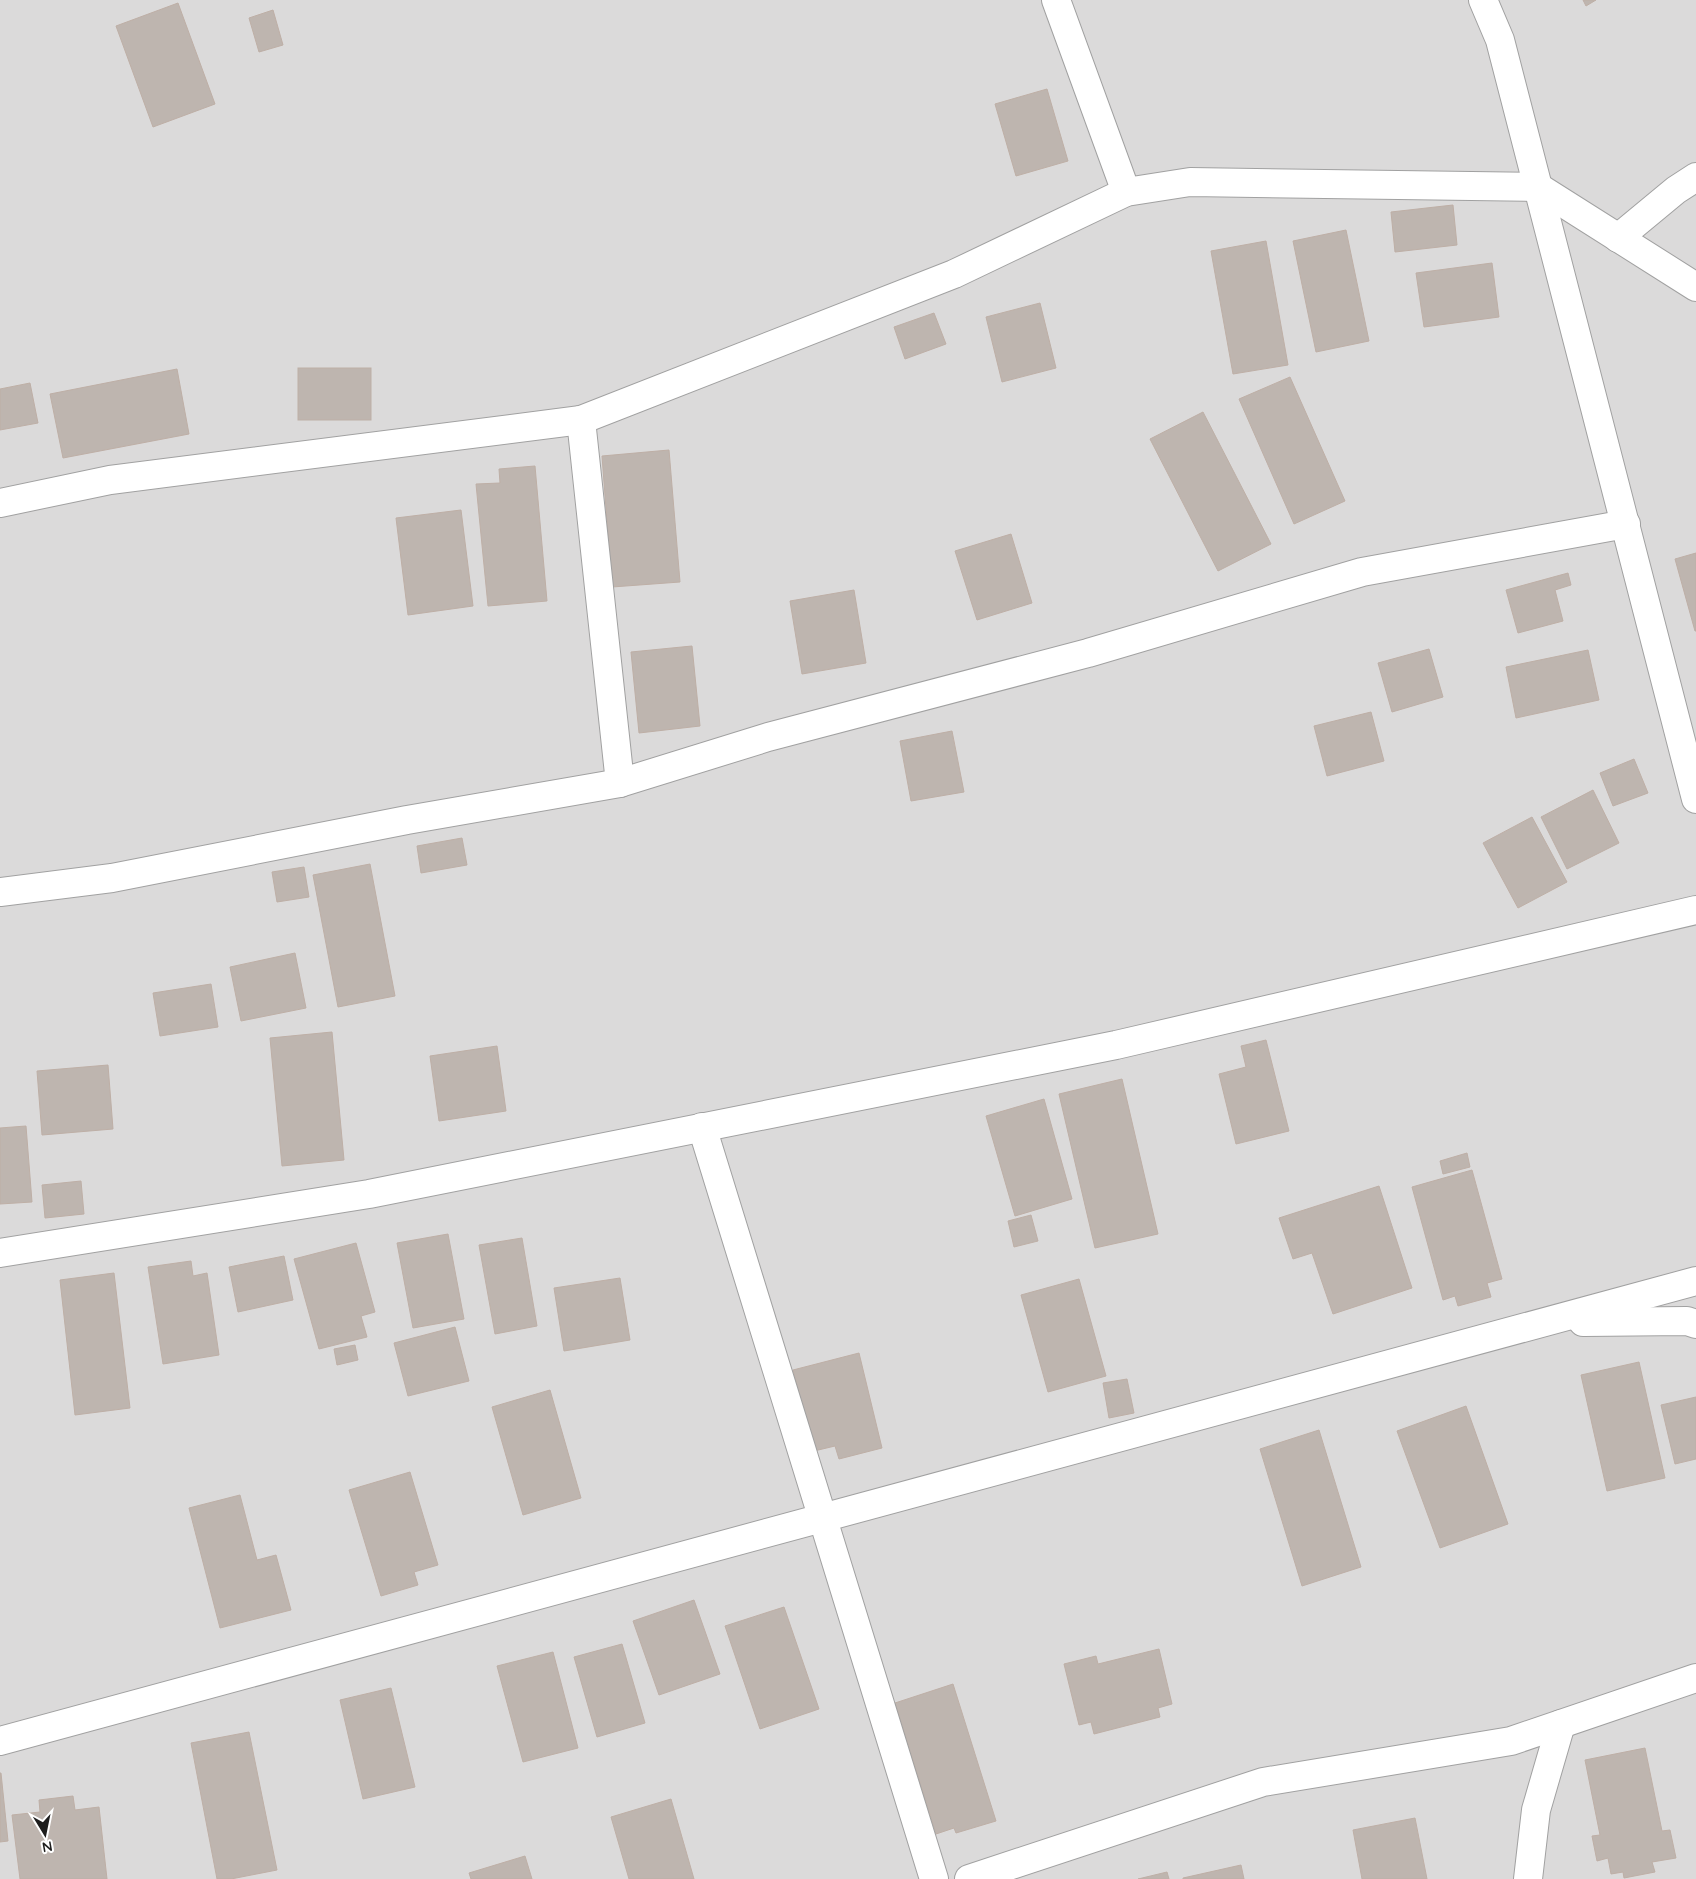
<svg xmlns="http://www.w3.org/2000/svg" width="1696" height="1879" font-family="Quicksand,sans-serif">
	<style>
		.residential { fill: #dbdada }
		.building { fill: #beb5af; stroke: #beafa6 }
		.lines { fill: none; stroke-linecap: round; stroke-linejoin: round }
		.street-casing { stroke: #a1a1a1; stroke-width: 30 }
		.street { stroke: #fff; stroke-width: 28 }
	</style>
	<rect width="100%" height="100%" fill="#ede9e3"/>
	<rect class="residential" x="0" y="0" width="1696" height="1879"/>
	<g class="building">
		<polygon points="1583,0 1596,0 1586,6"/>
		<polygon points="178,3 215,104 153,127 116,26"/>
		<polygon points="273,10 283,45 259,52 249,18"/>
		<polygon points="1047,89 1068,161 1016,176 995,104"/>
		<polygon points="1453,205 1457,245 1395,252 1391,212"/>
		<polygon points="1346,230 1369,341 1316,352 1293,241"/>
		<polygon points="1266,241 1288,365 1233,374 1211,251"/>
		<polygon points="1492,263 1499,317 1424,327 1416,273"/>
		<polygon points="1040,303 1056,368 1002,382 986,317"/>
		<polygon points="934,313 946,344 905,359 894,327"/>
		<rect x="298" y="368" width="73" height="52"/>
		<polygon points="177,369 189,434 63,458 50,394"/>
		<polygon points="1290,377 1345,501 1294,524 1239,399"/>
		<polygon points="30,383 38,423 0,430 0,389"/>
		<polygon points="1203,412 1271,544 1218,571 1150,439"/>
		<polygon points="669,450 680,582 612,587 602,456"/>
		<polygon points="535,466 547,601 488,606 476,484 500,483 499,469"/>
		<polygon points="461,510 473,606 408,615 396,518"/>
		<polygon points="1011,534 1032,603 977,620 955,551"/>
		<polygon points="1696,553 1696,631 1695,631 1675,559"/>
		<polygon points="1568,573 1571,585 1555,590 1563,621 1518,633 1506,590"/>
		<polygon points="854,590 866,663 802,674 790,601"/>
		<polygon points="692,646 700,726 639,733 631,652"/>
		<polygon points="1429,649 1443,697 1392,712 1378,663"/>
		<polygon points="1588,650 1599,700 1516,718 1506,667"/>
		<polygon points="1371,712 1384,761 1327,776 1314,726"/>
		<polygon points="952,731 964,792 911,801 900,741"/>
		<polygon points="1634,759 1648,793 1613,806 1600,773"/>
		<polygon points="1593,790 1619,843 1567,869 1541,817"/>
		<polygon points="1532,817 1567,882 1518,908 1483,843"/>
		<polygon points="462,838 467,865 421,873 417,846"/>
		<polygon points="370,864 395,996 338,1007 313,875"/>
		<polygon points="304,867 309,897 277,902 272,872"/>
		<polygon points="295,953 306,1008 241,1021 230,967"/>
		<polygon points="211,984 218,1027 160,1036 153,993"/>
		<polygon points="332,1032 344,1160 282,1166 270,1038"/>
		<polygon points="1266,1040 1289,1131 1236,1144 1219,1074 1246,1067 1241,1046"/>
		<polygon points="497,1046 506,1111 439,1121 430,1056"/>
		<polygon points="108,1065 113,1129 42,1135 37,1071"/>
		<polygon points="1122,1079 1158,1234 1095,1248 1059,1094"/>
		<polygon points="1044,1099 1072,1199 1015,1216 986,1116"/>
		<polygon points="26,1126 32,1202 0,1204 0,1128"/>
		<polygon points="1467,1153 1470,1167 1443,1174 1440,1161"/>
		<polygon points="1472,1170 1502,1279 1487,1283 1491,1297 1458,1306 1455,1296 1443,1300 1412,1187"/>
		<polygon points="81,1181 84,1214 45,1218 42,1185"/>
		<polygon points="1379,1186 1412,1288 1333,1314 1312,1253 1293,1259 1279,1218"/>
		<polygon points="1031,1215 1038,1241 1014,1247 1008,1221"/>
		<polygon points="448,1234 464,1319 413,1328 397,1243"/>
		<polygon points="522,1238 537,1326 495,1334 479,1245"/>
		<polygon points="356,1243 375,1312 361,1316 367,1337 319,1349 294,1259"/>
		<polygon points="284,1256 293,1300 238,1312 229,1267"/>
		<polygon points="191,1261 193,1276 207,1273 219,1355 163,1364 148,1267"/>
		<polygon points="114,1273 130,1408 75,1415 60,1280"/>
		<polygon points="620,1278 630,1340 564,1351 554,1288"/>
		<polygon points="1079,1279 1106,1376 1048,1392 1021,1295"/>
		<polygon points="455,1327 469,1381 408,1396 394,1343"/>
		<polygon points="355,1345 358,1360 337,1365 334,1349"/>
		<polygon points="859,1353 882,1448 839,1459 835,1446 814,1451 793,1370"/>
		<polygon points="1639,1362 1665,1478 1607,1491 1581,1375"/>
		<polygon points="1127,1379 1134,1413 1109,1418 1103,1383"/>
		<polygon points="550,1390 581,1498 523,1515 492,1407"/>
		<polygon points="1696,1397 1696,1459 1675,1464 1661,1405"/>
		<polygon points="1466,1406 1508,1524 1440,1548 1397,1431"/>
		<polygon points="1319,1430 1361,1567 1302,1586 1260,1449"/>
		<polygon points="410,1472 438,1565 414,1572 418,1585 381,1596 349,1490"/>
		<polygon points="240,1495 257,1560 276,1555 291,1610 220,1628 189,1508"/>
		<polygon points="694,1600 720,1674 659,1695 633,1621"/>
		<polygon points="784,1607 819,1709 760,1729 725,1626"/>
		<polygon points="622,1644 645,1723 597,1737 574,1657"/>
		<polygon points="1159,1649 1172,1704 1158,1708 1160,1717 1094,1734 1091,1722 1079,1725 1064,1664 1096,1656 1098,1664"/>
		<polygon points="553,1652 578,1748 523,1762 497,1666"/>
		<polygon points="953,1684 996,1821 956,1833 954,1828 936,1834 895,1703"/>
		<polygon points="391,1688 415,1787 363,1799 340,1700"/>
		<polygon points="249,1732 277,1870 231,1879 217,1879 191,1743"/>
		<polygon points="1645,1748 1662,1831 1670,1830 1676,1858 1652,1862 1655,1872 1624,1878 1623,1872 1611,1874 1608,1858 1597,1861 1592,1836 1600,1835 1585,1760"/>
		<polygon points="0,1773 1,1773 8,1841 0,1842"/>
		<polygon points="73,1796 75,1810 99,1807 107,1879 20,1879 12,1815 40,1812 39,1800"/>
		<polygon points="671,1799 694,1879 629,1879 611,1817"/>
		<polygon points="1415,1818 1427,1879 1362,1879 1353,1830"/>
		<polygon points="525,1856 532,1879 471,1879 469,1873"/>
		<polygon points="1241,1865 1244,1879 1183,1879 1183,1878"/>
		<polygon points="1167,1872 1169,1879 1138,1879"/>
	</g>
	<g class="lines">
		<g class="street-casing">
			<g id="street">
				<polyline points="1056,0 1126,192"/>
				<polyline points="1483,0 1500,40 1696,799"/>
				<polyline points="1618,238 1676,190 1696,177"/>
				<polyline points="581,420 620,783"/>
				<polyline points="0,503 110,480 581,420 954,274 1126,192 1190,182 1538,187 1696,287"/>
				<polyline points="0,892 112,878 407,820 620,783 768,737 1088,653 1362,572 1626,524"/>
				<polyline points="702,1127 934,1879"/>
				<polyline points="0,1253 369,1194 1116,1045 1696,910"/>
				<polyline points="1583,1322 1687,1321 1696,1324"/>
				<polyline points="0,1741 1696,1281"/>
				<polyline points="969,1879 1263,1782 1511,1741 1696,1678"/>
				<polyline points="1528,1879 1536,1810 1561,1724"/>
			</g>
		</g>
		<use href="#street" class="street"/>
	</g>
	<g transform="translate(45 1834) rotate(170)" stroke="#ffffff" stroke-width="4" paint-order="stroke">
	<path d="M0-4L9 19L0 12L-9 19Z" fill="#1d1d1d"/>
	<text y="-8" font-size="14" font-weight="bold" text-anchor="middle" fill="#1d1d1d">N</text>
	</g>
</svg>
